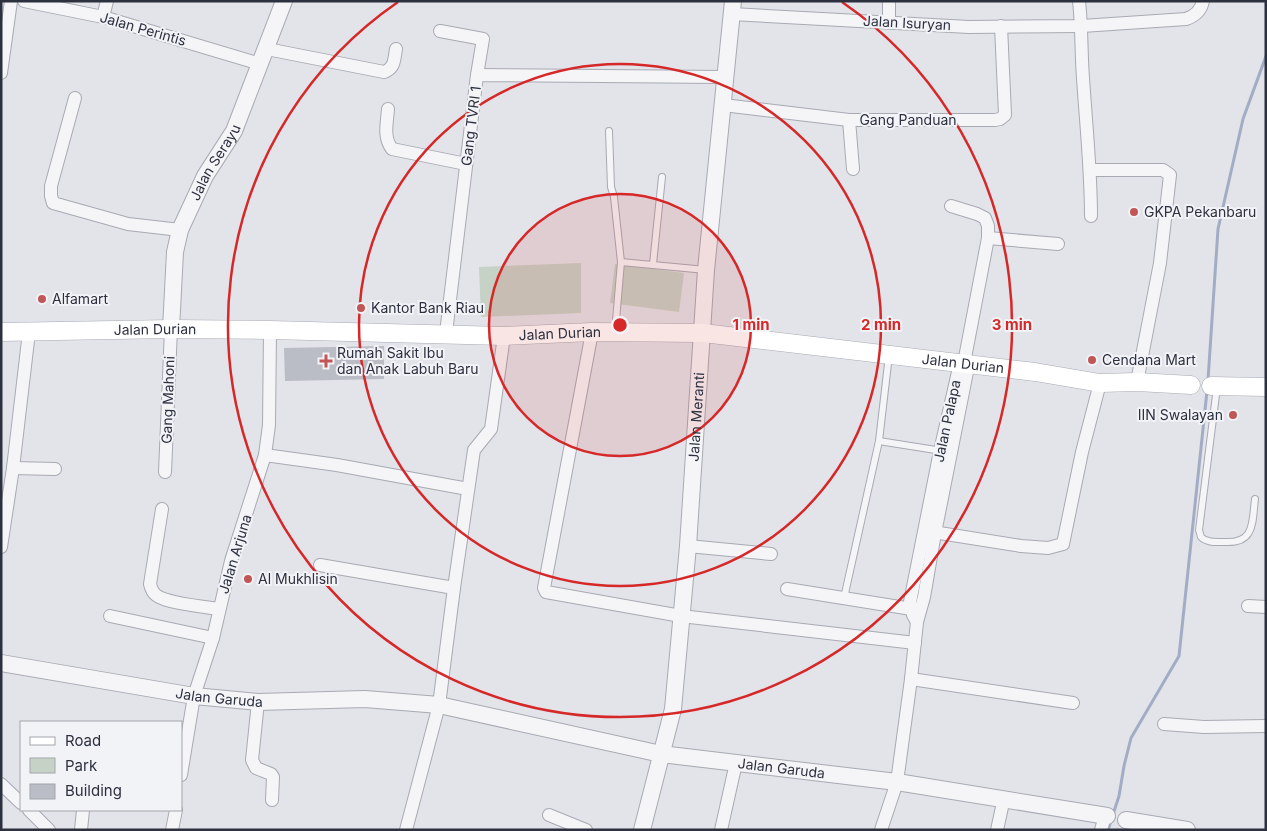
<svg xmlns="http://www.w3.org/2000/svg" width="1267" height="831" font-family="Inter,sans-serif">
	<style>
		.green { fill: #c6d2c5 }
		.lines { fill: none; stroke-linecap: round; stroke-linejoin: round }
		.stream { stroke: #a2adc5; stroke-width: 3 }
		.building { fill: #babdc5 }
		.service-casing { stroke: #a8aab3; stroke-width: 8 }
		.minor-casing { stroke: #a8aab3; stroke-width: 14 }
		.tertiary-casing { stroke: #a8aab3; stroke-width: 18 }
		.secondary-casing { stroke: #a8aab3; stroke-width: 19 }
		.service { stroke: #f5f5f8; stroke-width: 6 }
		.minor { stroke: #f5f5f8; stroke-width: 12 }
		.tertiary { stroke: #f5f5f8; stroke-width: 16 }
		.secondary { stroke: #fff; stroke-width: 18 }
		.ring { fill: none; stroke: #d62828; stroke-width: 2.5 }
		.poi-dot { fill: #c05656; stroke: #f2f3f7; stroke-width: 2 }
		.labels { text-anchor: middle; stroke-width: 4; stroke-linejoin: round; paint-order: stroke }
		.street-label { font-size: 14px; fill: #2c303f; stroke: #f2f3f7 }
		.poi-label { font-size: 14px; fill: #2c303f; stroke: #f2f3f7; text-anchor: start }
		.centre { fill: #d62828; stroke: #f2f3f7; stroke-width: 2.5 }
		.ring-label { font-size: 15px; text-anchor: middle; font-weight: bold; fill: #d62828; stroke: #f2f3f7; stroke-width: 4; stroke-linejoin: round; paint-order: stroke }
	</style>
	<rect width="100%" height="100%" fill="#e2e4e9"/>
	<g class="green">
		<polygon points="581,263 581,313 481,317 479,267"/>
		<polygon points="615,264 684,273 679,312 610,303"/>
	</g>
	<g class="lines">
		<g class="stream">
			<polyline points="1208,380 1218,229 1243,119 1266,56"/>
			<polyline points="1108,830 1119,796 1124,766 1131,738 1179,656 1207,391"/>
		</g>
	</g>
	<polygon class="building" points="384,346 384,379 285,381 284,348"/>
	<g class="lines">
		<g class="service-casing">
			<g id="service">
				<polyline points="609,131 611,187 614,197 621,262 615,332"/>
				<polyline points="621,262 706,270"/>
				<polyline points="653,264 662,177"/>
				<path d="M1217 387 1199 530 1201 537C1207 543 1216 542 1224 542 1255 544 1252 523 1255 499"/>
				<polyline points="879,441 942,451"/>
				<polyline points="844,598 879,441 889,355"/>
			</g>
		</g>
		<g class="minor-casing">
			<g id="minor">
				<polyline points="24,1 103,17 260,64"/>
				<path d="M1079 1C1082 27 1081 52 1083 78 1086 124 1091 170 1091 216"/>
				<path d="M732 14 969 27 1082 26 1186 19C1195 16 1201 11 1203 1"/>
				<polyline points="103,17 107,1"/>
				<polyline points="889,22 889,1"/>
				<polyline points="440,31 483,39 477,75"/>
				<path d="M267 49 384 72C395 68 394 60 396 49"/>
				<polyline points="1,73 11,1"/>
				<polyline points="75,98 51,186 51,196 53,203 128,224 180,230"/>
				<polyline points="723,105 849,120 995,120 1000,119 1005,115 1001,26"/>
				<path d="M388 109C387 124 383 137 392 149L466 164"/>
				<polyline points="849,120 853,169"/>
				<polyline points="1091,170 1163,170 1170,175 1160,263 1137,382"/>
				<polyline points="988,238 1058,244"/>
				<polyline points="592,332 544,588 546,592 681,616 915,643"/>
				<polyline points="446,333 477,75 725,77"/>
				<polyline points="265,455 337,465 468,489"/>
				<polyline points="13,468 55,469"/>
				<polyline points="165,472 171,329"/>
				<path d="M162 509 150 584C151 588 152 592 156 595 165 603 205 607 219 609"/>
				<polyline points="927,531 1021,546 1048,548 1063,544 1082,452 1100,383"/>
				<polyline points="688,546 771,554"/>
				<polyline points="1,547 13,468 29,332"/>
				<polyline points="320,565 454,588"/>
				<polyline points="787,589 918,610"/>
				<polyline points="1248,606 1266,607"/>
				<polyline points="110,616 213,638"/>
				<polyline points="917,622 913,615 910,602 940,451 958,372 964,363 988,238 988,226 985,218 977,214 951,206"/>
				<polyline points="911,679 1073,703"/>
				<polyline points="258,702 252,760 256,768 271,774 273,777 272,800"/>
				<polyline points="1164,724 1204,727 1266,726"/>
				<polyline points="181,775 194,696 213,638 231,561 265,455 269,425 270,330"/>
				<polyline points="1,784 21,803"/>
				<polyline points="29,810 49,830"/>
				<polyline points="549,815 586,830"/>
				<polyline points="81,830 83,810"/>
				<polyline points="172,830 176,810"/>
				<polyline points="406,830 439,705 454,588 474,450 491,429 504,336"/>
				<polyline points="721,830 736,763"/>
				<polyline points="881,830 897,782 911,679 917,622 924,597 935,533 967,372 964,363"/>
				<polyline points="997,830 1004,798"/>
				<polyline points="1101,830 1105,816"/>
			</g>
		</g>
		<g class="tertiary-casing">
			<g id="tertiary">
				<path id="s1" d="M171 329 175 252 180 230 205 176 234 131 284 1"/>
				<path id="s2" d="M1 663 194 696 258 702 365 699 439 705 661 754 897 782 1107 816"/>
				<polyline points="1126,820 1187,830"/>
				<path id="s3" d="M642 830 673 709 688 546 706 270 733 1"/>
			</g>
		</g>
		<g class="secondary-casing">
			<g id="secondary">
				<path id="s4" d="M1 332 171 329 270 330 504 336 592 332 703 333 1035 372 1100 383 1137 382 1191 385"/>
				<polyline points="1211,386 1266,387"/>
			</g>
		</g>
		<use href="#service" class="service"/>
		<use href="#minor" class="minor"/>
		<use href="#tertiary" class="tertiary"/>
		<use href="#secondary" class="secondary"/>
	</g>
	<circle cx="620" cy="325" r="131" fill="#d62828" fill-opacity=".12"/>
	<g class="ring">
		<circle cx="620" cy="325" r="131"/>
		<circle cx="620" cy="325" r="261"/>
		<path d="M842 2A392 392 0 1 1 398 2"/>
	</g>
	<g class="poi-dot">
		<circle cx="1134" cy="212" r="5"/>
		<circle cx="42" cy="299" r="5"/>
		<circle cx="361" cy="308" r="5"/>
		<circle cx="1092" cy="360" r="5"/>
		<path d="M323.5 353.5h5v5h5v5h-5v5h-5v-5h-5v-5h5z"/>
		<circle cx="1233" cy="415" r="5"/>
		<circle cx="248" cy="579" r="5"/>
	</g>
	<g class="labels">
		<g class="street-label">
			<text transform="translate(907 23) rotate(3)" y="5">Jalan Isuryan</text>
			<text transform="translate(143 29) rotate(16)" y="5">Jalan Perintis</text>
			<text x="908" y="125">Gang Panduan</text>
			<text transform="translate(471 126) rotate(-83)" y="5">Gang TVRI 1</text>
			<text dy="5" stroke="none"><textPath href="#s1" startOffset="176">Jalan Serayu</textPath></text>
			<text dy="5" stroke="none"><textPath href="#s4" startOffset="154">Jalan Durian</textPath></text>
			<text dy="5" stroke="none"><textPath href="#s4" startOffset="559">Jalan Durian</textPath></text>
			<text dy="5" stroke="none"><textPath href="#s4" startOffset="964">Jalan Durian</textPath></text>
			<text transform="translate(168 400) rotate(-88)" y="5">Gang Mahoni</text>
			<text dy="5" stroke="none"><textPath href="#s3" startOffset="418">Jalan Meranti</textPath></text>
			<text transform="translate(947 421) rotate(-78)" y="5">Jalan Palapa</text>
			<text transform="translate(235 554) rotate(-73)" y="5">Jalan Arjuna</text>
			<text dy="5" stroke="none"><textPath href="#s2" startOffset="221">Jalan Garuda</textPath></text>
			<text dy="5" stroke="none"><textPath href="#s2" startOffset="790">Jalan Garuda</textPath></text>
		</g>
		<g class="poi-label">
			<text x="1144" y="217">GKPA Pekanbaru</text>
			<text x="52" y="304">Alfamart</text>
			<text x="371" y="313">Kantor Bank Riau</text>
			<text x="337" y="358">Rumah Sakit Ibu<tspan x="337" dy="16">dan Anak Labuh Baru</tspan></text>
			<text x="1102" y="365">Cendana Mart</text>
			<text x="1223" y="420" text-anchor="end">IIN Swalayan</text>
			<text x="258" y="584">Al Mukhlisin</text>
		</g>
	</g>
	<circle cx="620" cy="325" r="8" class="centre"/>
	<g class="ring-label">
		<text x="751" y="330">1 min</text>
		<text x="881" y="330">2 min</text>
		<text x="1012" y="330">3 min</text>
	</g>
	<rect width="1267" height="831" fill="none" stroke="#2c303f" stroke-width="5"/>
	<rect x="20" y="721" width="162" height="90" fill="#f2f3f7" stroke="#a3a5ad"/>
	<rect x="30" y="737" width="25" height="8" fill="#ffffff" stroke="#a3a5ad"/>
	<text x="65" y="746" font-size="15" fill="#2c303f">Road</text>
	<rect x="30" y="758" width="25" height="15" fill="#c6d2c5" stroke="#a3a5ad"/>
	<text x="65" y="771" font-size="15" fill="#2c303f">Park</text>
	<rect x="30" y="784" width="25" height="15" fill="#babdc5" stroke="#a3a5ad"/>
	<text x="65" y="796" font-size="15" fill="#2c303f">Building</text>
</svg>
